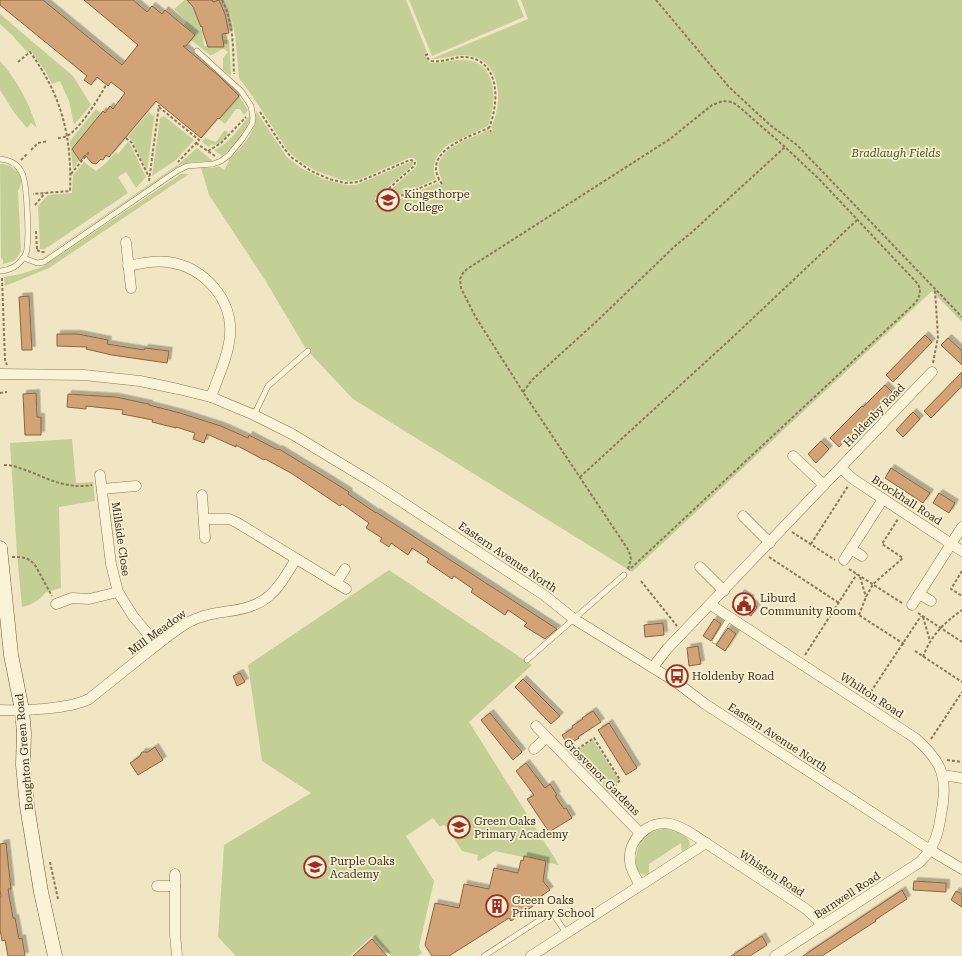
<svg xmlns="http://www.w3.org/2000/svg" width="962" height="956" font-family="'Roboto Serif',serif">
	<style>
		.green { fill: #c4cf96 }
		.building { fill: #d1a377; stroke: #8c633d; filter: url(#shadow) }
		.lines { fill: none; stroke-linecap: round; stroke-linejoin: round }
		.lane-casing { stroke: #8c7858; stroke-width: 6 }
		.street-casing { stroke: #8c7858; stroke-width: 11 }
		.secondary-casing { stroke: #6e593c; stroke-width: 15 }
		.path { stroke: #8c7858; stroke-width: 2; stroke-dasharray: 3 2; stroke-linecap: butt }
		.lane { stroke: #fbf3d7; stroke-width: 5 }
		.street { stroke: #fbf3d7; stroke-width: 10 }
		.secondary { stroke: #fbf3d7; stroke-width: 14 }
		.labels { text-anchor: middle; stroke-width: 3.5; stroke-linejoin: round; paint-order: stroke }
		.park-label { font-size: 11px; font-style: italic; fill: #475823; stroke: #f7f0d3 }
		.poi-label { font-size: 11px; fill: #3b2e1d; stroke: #f7f0d3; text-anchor: start }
		.street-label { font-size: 11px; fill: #3b2e1d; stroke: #f7f0d3 }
	</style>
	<defs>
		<filter id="shadow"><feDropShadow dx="3.5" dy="-3.5" stdDeviation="0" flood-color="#0004"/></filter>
	</defs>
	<rect width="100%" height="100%" fill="#f0e6c3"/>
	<g class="green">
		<path d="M185 0H187C198 14 203 29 204 46L224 47 223 40H229L231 76 223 70V58L228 52 224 49C219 49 216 55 210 55L191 40 195 35 184 25 187 21 174 9Z"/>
		<path d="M225 0H406L427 52 425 54 429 62 433 63C444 63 456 59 467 60 499 64 496 103 488 126L449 144C437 153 430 165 436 179L380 203 379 200 415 168 417 165V161L414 158H409L358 180 349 181 342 180 316 171 298 160 288 151 251 94 239 78 235 35 231 16Z"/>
		<polygon points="409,0 517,0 524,17 432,56"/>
		<path d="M521 0H962V322L932 291 632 572 353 399 306 349 265 280 209 195 201 168H213L219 166 224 170 229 161 228 160C242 148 258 130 256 111L287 157 301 168 323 179 346 185H356L410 162H413V164L412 166 375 198V203L378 206 386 205 438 183 440 185 443 182C425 151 466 141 488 130L490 133 493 131 491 127C503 105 502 62 471 56 458 53 444 59 431 59L528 19Z"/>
		<polygon points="0,14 73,76 91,105 74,125 69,101 60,81 52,84 46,72 31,51 28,53 12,35 0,24"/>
		<path d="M0 61C18 81 29 103 37 128L31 123 27 128 13 111 0 90Z"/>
		<polygon points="239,96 248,110 244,115 240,109 236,109 225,124 219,119"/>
		<polygon points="96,109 101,113 72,149 79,161 73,169 70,141"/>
		<polygon points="149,112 153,116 155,112 147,171 133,142 128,137"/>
		<path d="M250 115C249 131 234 146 222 156L214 150C229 144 240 127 250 115Z"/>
		<polygon points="164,116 194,140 176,160 152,176 160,118"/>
		<polygon points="224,131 227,131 228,134 219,144 214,145 212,144 209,147 202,142 205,138 216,142"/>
		<polygon points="128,142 130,144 146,177 136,188 126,172 118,177 128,193 45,249 40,249 38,206 48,195 72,193 73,175 84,162 96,171 106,163 116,152 118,154"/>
		<polygon points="197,148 213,161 190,162 180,165 43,258 42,258 179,164"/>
		<path d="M0 164C15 164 27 177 18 191L21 250 19 255 14 261 3 264V260L1 258Z"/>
		<polygon points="181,174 189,174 49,268 5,286 4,277 21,274 42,267"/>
		<path d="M72 439 76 483 93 482 95 501 59 507 61 588 46 592C40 600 32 605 22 607L17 554 10 443Z"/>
		<polygon points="389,570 532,665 469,722 559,865 495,851 479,861 477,860 478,855 462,851 446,826 443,825 440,827 433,818 406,836 434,881 419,947 422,953 418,956 391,956 372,936 350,956 236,956 218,937 224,845 311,793 262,761 248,665"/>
		<polygon points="593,740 619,780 608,793 604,789 602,781 583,762 573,758 570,755"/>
		<path d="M664 829C674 829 683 832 689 840L690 846 682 852 681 843 649 864V874C629 879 635 844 646 835 652 831 658 830 664 829Z"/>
	</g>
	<g class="building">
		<polygon points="0,0 43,0 122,65 138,45 84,0 133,0 147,12 152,6 162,14 165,10 195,35 186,46 183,46 219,76 239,96 219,119 218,118 201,138 156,101 109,157 106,155 103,160 101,159 96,164 92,163 85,155 80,161 72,149 103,111 105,113 110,106 113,109 125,93 111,82 108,86 97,77 91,85 84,80 87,76 0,5"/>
		<polygon points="187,0 212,0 213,2 219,0 225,14 229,33 222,34 224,47 208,47 203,32 202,26 201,27 193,7"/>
		<polygon points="29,296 32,350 22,350 19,297"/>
		<polygon points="57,334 78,334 108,340 107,344 144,350 145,348 169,351 167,363 112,355 86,349 87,347 57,346"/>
		<polygon points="925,335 932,342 893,382 886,375"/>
		<polygon points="948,338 962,351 962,365 941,345"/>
		<polygon points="962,372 962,386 931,418 924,411"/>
		<polygon points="885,385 892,392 839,447 830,438 862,406 863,407"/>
		<polygon points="36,393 37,417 41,417 41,435 25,435 23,394"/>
		<polygon points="68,394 116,397 149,404 149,405 180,413 221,426 248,438 249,435 278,450 279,449 330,480 349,492 348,494 376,513 376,512 557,629 545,639 524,626 527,623 508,610 505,615 471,592 473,589 454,576 452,579 427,562 429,559 412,548 408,555 391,543 389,547 380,541 382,538 366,528 369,523 342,504 340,506 291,473 265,459 264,460 236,445 236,447 207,434 204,443 193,439 195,433 176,427 176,428 152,422 153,420 122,414 123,410 86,406 86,409 67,407"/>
		<polygon points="913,412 920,419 903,437 896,430"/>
		<polygon points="821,441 829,449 816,463 808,454"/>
		<polygon points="891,468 930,493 923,503 885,478"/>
		<polygon points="939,493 955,503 949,513 933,503"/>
		<polygon points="741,593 751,599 749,601 757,607 751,616 743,611 741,613 732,607"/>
		<polygon points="714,619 721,624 711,641 703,636"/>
		<polygon points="663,623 664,635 645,637 644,625"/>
		<polygon points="728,628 736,634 725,651 716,645"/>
		<polygon points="698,646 701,664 689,666 687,648"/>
		<polygon points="240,673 245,682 237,686 233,676"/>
		<polygon points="523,679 560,716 551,724 515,687"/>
		<polygon points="593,711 601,722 578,737 579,738 568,745 562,735 573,728 572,726 583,719 582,718"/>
		<polygon points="490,713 522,752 513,760 481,720"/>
		<polygon points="609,723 637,768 626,775 598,730"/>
		<polygon points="155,747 163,760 138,775 130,763 139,757 142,752 148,752"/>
		<polygon points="526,763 545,788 550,784 557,795 555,796 564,809 566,808 572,818 549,832 527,799 534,795 516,771"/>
		<polygon points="6,843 11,889 8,889 13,918 15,918 19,939 22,938 25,956 8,956 5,940 2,941 0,929 0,897 1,897 0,890 0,844"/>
		<polygon points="524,856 546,861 543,881 550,890 537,899 539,902 511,921 509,918 449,956 432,956 425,945 435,903 459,908 464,884 489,889 494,868 518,873 521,860 523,861"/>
		<polygon points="914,881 946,883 946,892 913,890"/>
		<polygon points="902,890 907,899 875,920 876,921 822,956 803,956"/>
		<polygon points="956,891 962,894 962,907 951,900"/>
		<polygon points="762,936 767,945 750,956 731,956"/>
		<polygon points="372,939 387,956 353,956"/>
	</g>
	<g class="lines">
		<g class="lane-casing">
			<g id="lane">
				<path d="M0 159C10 160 18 164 22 173 27 182 29 236 27 247 27 251 26 255 23 258 18 267 10 270 0 271"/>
				<polyline points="24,258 37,263 44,262 177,171 187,166 213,164 221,161 229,155 243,138 252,124 253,118 251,106 241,91 197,51"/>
				<polyline points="254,415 268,386 308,351"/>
				<polyline points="715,641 730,617"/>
				<polyline points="527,660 624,575"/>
				<polyline points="484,956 552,912 566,933"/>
			</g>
		</g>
		<g class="street-casing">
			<g id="street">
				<polyline points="126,242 131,288"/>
				<path d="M128 266C141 263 155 260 168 262 204 267 233 299 230 336 228 357 218 377 211 397"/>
				<polyline points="0,374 84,375 140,381 178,389 211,397 254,415 292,434 373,483 544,595 574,619 676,682 705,704 930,850 962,869"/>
				<polyline points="793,456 824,485"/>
				<polyline points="841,468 853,479 962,551"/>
				<polyline points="100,475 111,564 118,592 133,616 157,645"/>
				<polyline points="102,489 136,486"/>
				<polyline points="202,495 205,538"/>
				<polyline points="743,516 770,543"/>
				<polyline points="204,519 229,519 236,522 346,589"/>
				<polyline points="851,549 862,556"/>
				<polyline points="844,560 883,499"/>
				<polyline points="700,567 724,591"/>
				<polyline points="336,583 345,569"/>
				<polyline points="919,594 931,601"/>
				<polyline points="56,604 72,598 89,599 118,592"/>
				<path d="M711 605 915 738C944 763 948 779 941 815 938 835 934 848 920 862L775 956"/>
				<polyline points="912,605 962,527"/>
				<polyline points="653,667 667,649 932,372"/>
				<path d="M0 710C24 711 69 709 89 699 109 683 129 667 149 651 162 641 175 630 189 622 202 615 216 613 230 611 269 606 277 590 296 559"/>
				<polyline points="536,726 640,833"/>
				<polyline points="534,749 546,738"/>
				<polyline points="943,775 962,778"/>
				<polyline points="175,874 175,934 177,956"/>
				<path d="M640 885C636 878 631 871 630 862 627 840 649 819 671 824 684 827 695 836 706 843"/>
				<polyline points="157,886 175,886"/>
				<polyline points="531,956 706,843 806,909 817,919 822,926"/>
			</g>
		</g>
		<g class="secondary-casing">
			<polyline id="secondary" points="0,548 11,655 22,710 24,733 23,765 27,806 41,892 55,956"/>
		</g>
		<g class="path">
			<path d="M222 0C234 23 233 50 234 74"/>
			<polyline points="656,0 729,87 770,125 797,145 962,317"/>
			<path d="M428 54 426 55C428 58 428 60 432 61 444 63 455 56 466 57 501 61 499 103 489 128L491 132"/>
			<path d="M18 62 30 52C62 96 72 137 70 191L33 194"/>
			<polyline points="159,107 199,140 178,162"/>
			<polyline points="260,112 283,147 291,157 311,171 329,179 345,183 358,182 410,160 414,161 415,163 413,167 378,198 376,201 379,205 439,180"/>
			<path d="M58 138C60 138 65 137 67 136 80 129 99 98 106 85"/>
			<polyline points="126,138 132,143 149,177"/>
			<polyline points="196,143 215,156"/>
			<polyline points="31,150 38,143 48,141"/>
			<polyline points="208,151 221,143 246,117"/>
			<polyline points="21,160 27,154"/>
			<polyline points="71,174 89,152"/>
			<polyline points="149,181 159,105"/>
			<path d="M442 184C419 152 468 137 489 128"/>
			<polyline points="35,205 45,193"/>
			<polyline points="36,231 37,250"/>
			<polyline points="37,250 41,252 45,252"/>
			<polyline points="2,278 5,360 7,365"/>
			<polyline points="933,363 938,337 935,290"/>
			<path d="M523 392 475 316 461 288 460 279 463 273 467 269 670 139 712 105 723 101 732 102 737 105 785 147 819 179 918 284C922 293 919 299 913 305L629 570"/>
			<polyline points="0,393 7,392"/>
			<path d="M4 465C14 465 22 469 31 472 52 481 70 489 92 485"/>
			<polyline points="580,477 734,336 857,220"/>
			<polyline points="792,532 835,560"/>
			<polyline points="811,544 848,486"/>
			<path d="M12 557C22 557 28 557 35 565L52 596"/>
			<polyline points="769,557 839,603"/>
			<polyline points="628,569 631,559 629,551 523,392 532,380 597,321 675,246 691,233 785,147"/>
			<polyline points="849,569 902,603"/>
			<polyline points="962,571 951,589 962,596"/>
			<polyline points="860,577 866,597"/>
			<polyline points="641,581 677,626"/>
			<polyline points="851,610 904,644"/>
			<polyline points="918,613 962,642"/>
			<polyline points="859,615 866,597 873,584 903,558 882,544 898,519"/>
			<polyline points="923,617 930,641"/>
			<polyline points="915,651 962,682"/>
			<polyline points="805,655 857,574"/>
			<path d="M923 657C931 635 944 623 962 610"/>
			<polyline points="868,696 921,616"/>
			<polyline points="931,739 962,692"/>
			<polyline points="573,752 594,738 620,780 611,791"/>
			<polyline points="947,760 962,762"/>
			<polyline points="50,862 58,899"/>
		</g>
		<use href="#lane" class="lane"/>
		<use href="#street" class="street"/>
		<use href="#secondary" class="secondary"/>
	</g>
	<defs>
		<g id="school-ring" transform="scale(1.15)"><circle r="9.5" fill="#f7f0d3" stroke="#9e2e25" stroke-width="1.5"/><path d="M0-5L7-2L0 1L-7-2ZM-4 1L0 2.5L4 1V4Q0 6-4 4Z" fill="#9e2e25"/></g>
		<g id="civic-ring" transform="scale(1.15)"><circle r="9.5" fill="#f7f0d3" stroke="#9e2e25" stroke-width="1.5"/><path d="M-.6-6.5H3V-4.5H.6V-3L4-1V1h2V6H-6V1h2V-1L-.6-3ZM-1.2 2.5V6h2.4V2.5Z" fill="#9e2e25"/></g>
		<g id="bus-ring" transform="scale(1.15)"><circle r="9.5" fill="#f7f0d3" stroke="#9e2e25" stroke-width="1.5"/><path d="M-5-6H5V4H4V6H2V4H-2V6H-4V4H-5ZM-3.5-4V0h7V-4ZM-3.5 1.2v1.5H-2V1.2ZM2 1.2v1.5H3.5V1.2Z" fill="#9e2e25"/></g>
		<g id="building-ring" transform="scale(1.15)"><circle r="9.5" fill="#f7f0d3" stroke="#9e2e25" stroke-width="1.5"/><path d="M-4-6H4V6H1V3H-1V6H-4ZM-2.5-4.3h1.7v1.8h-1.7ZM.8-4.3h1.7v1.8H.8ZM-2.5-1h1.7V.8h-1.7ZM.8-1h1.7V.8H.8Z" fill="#9e2e25"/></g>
	</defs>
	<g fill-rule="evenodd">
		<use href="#school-ring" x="388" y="200"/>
		<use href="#civic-ring" x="744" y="604"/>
		<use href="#bus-ring" x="677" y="676"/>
		<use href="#school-ring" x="459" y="827"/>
		<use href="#school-ring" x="315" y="867"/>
		<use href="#building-ring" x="497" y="906"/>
	</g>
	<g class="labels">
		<g class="park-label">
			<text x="896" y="157">Bradlaugh Fields</text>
		</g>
		<g class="poi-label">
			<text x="404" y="198">Kingsthorpe<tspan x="404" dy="13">College</tspan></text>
			<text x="760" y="602">Liburd<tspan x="760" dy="13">Community Room</tspan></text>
			<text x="692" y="680">Holdenby Road</text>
			<text x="474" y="825">Green Oaks<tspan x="474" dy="13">Primary Academy</tspan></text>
			<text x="330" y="865">Purple Oaks<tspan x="330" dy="13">Academy</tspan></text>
			<text x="512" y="904">Green Oaks<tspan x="512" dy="13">Primary School</tspan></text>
		</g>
		<g class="street-label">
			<text transform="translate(874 415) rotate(-46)" y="4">Holdenby Road</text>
			<text transform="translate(907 500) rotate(33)" y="4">Brockhall Road</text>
			<text transform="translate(121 539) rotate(82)" y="4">Millside Close</text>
			<text transform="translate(508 557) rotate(34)" y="4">Eastern Avenue North</text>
			<text transform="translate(157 632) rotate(-36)" y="4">Mill Meadow</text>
			<text transform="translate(872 695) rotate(33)" y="4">Whilton Road</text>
			<text transform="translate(778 737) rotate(33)" y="4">Eastern Avenue North</text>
			<text transform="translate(24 752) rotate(-95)" y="4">Boughton Green Road</text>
			<text transform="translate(602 777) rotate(45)" y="4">Grosvenor Gardens</text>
			<text transform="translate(772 873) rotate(33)" y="4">Whiston Road</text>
			<text transform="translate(847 895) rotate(-33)" y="4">Barnwell Road</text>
		</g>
	</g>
</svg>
